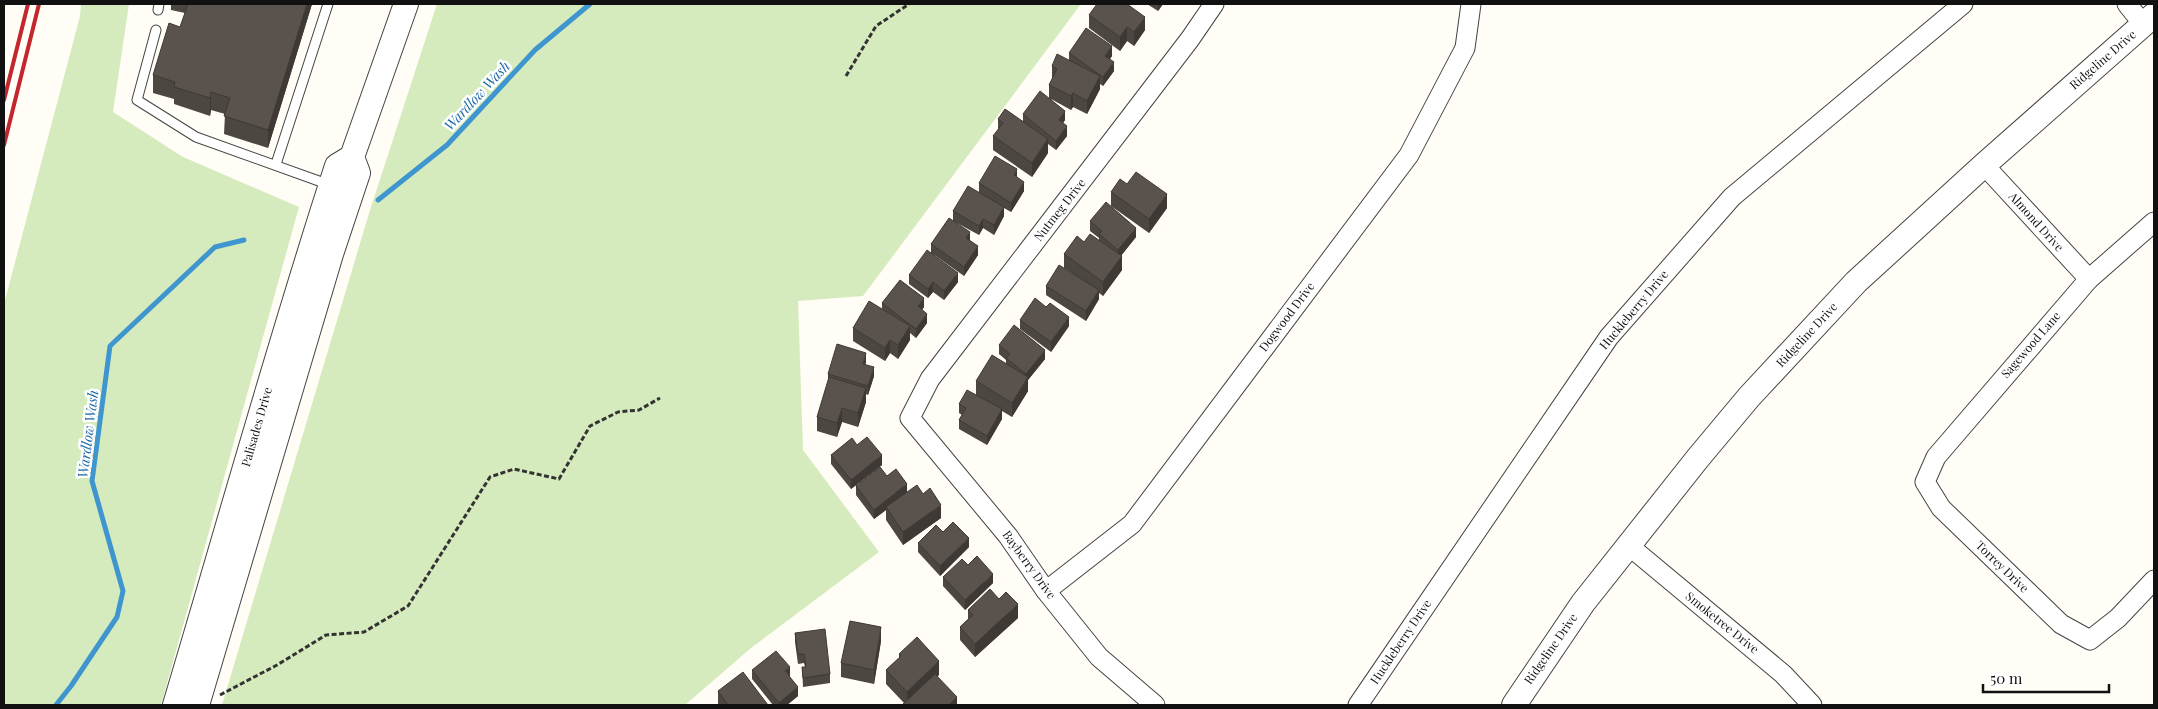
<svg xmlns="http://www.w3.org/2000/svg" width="2158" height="709" font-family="'Playfair Display',serif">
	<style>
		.green { fill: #d5ebbd }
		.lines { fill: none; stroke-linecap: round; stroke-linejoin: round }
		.stream { stroke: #3f96cf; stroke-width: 5 }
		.service-casing { stroke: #444; stroke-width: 11 }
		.minor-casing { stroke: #444; stroke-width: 21 }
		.tertiary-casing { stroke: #444; stroke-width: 26 }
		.path { stroke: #333; stroke-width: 3; stroke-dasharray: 5 2.5; stroke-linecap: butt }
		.service { stroke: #fff; stroke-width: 9 }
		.minor { stroke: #fff; stroke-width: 19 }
		.tertiary { stroke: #fff; stroke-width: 24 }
		.rail { stroke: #c4262e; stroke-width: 4 }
		.wall { fill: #4d4742 }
		.shaded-wall { fill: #3f3936 }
		.building { fill: #5a524d; stroke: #3f3936 }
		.labels { text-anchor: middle; stroke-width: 5; stroke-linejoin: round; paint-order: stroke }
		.street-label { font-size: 12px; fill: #111; stroke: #fff }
		.water-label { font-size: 14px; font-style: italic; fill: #1768a6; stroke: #fff }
	</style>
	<rect width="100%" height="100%" fill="#fffdf5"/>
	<g class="green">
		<polygon points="81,4 129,4 113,112 183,157 299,207 161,705 4,705 4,304 80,16"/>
		<polygon points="437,4 1081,4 863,296 798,301 803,450 879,552 751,648 685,705 222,705 370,210"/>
	</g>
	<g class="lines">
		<g class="stream">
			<polyline points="378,200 447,145 535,50 590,4"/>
			<polyline points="56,705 71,686 117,617 123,591 92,481 110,346 215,247 244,240"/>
		</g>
		<g class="service-casing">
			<g id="service">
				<polyline points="158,10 159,4"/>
				<polyline points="156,30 137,100 196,137 330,185"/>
				<polyline points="276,164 328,4"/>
			</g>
		</g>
		<g class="minor-casing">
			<g id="minor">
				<polyline points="2127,4 2143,24"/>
				<polyline points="1984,165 2089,279"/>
				<polyline points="2154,222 2089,279 1936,457 1925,482 1941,508 2061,624 2090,640 2118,618 2154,580"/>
				<polyline points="1628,545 1783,674 1812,705"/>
				<polyline points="1046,591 1132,524 1409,155 1465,48 1471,4"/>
				<polyline points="1155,705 1099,657 1046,591 1008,536 910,418 930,379 1190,39 1214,4"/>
				<polyline points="1358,705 1609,337 1732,197 1963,4"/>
			</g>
		</g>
		<g class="tertiary-casing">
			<g id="tertiary">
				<path d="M175 705C229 525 279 344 337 166L352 157"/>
				<polyline points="197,705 331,254 358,173 352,157 406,4"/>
				<polyline points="1514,705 1583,603 1698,458 1749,397 1856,282 1984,165 2154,15"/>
			</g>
		</g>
		<g class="path">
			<polyline points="846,76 876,26 909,4"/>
			<polyline points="220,695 277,665 326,635 364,632 408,606 490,477 514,469 559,479 590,426 618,412 639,410 660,398"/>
		</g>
		<use href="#service" class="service"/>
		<use href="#minor" class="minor"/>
		<use href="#tertiary" class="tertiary"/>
		<g class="rail">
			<polyline points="4,100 28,4"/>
			<polyline points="4,145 39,4"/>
		</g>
	</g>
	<g class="wall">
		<polygon points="171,4 312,4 268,148 224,134 225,114 211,110 210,116 174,104 174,99 153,93 153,75 180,27 185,13 171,10"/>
		<polygon points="1147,4 1163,4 1158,11"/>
		<polygon points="1089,15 1145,30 1134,46 1127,41 1120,51 1089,28"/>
		<polygon points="1069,53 1112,56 1110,59 1114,71 1103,86 1100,84 1100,89 1087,114 1073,107 1071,110 1051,99 1065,120 1063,123 1067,136 1056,150 1048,144 1048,153 1032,177 993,150 993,136 998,130 998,119 1023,121 1023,114 1049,98 1049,85 1052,79 1052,66 1069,60"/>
		<polygon points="1017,177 1024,191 1011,212 1004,208 1004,216 994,235 983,228 979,235 955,222 970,240 978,255 964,276 933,254 958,282 944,300 933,292 928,298 909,284 909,275 931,253 931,244 953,220 953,211 979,192 979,183"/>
		<polygon points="1127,184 1167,208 1149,233 1111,206 1111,192"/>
		<polygon points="1090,221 1136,237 1121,256 1122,270 1103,296 1099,293 1099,299 1086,321 1046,295 1046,286 1072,273 1064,268 1064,254 1084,242 1099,240 1099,238 1090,231"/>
		<polygon points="882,303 924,307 922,310 927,323 916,338 910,333 910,340 898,359 890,353 885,361 853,341 853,328 882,310"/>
		<polygon points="1020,320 1069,326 1051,352 1020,329"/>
		<polygon points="999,345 1045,359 1028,380 1028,391 1012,417 1002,411 1002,419 987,445 959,429 959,420 962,415 959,413 959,404 976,395 976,381 1006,364 1006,360 999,354"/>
		<polygon points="866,362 865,365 874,376 868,395 866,394 866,402 858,427 842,422 837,437 817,431 817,417 828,382 828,374"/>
		<polygon points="857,445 882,465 851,489 831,464 831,455"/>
		<polygon points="887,476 941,518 903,545 886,520 886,510 874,519 856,495 856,486"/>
		<polygon points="943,532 969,547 940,576 918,552 918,543"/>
		<polygon points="943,577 993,583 965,610 943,586"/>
		<polygon points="968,610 1018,618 975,657 960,640 960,627 968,619"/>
		<polygon points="795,633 830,674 830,683 803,687 802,667 805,667 804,663 798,664 795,642"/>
		<polygon points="881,641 874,684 841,677 841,663"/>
		<polygon points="899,654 939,675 937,676 957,705 904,703 886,684 886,670 899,658"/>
		<polygon points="752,670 790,677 798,696 787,705 773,705 752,679"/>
		<polygon points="718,691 768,705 718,705"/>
	</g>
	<g class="shaded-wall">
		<polygon points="307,4 312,4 268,148 268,130"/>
		<polygon points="1158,4 1163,4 1158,11"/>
		<polygon points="1145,17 1145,30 1134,46 1134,32"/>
		<polygon points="1127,27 1127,41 1120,51 1120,37"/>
		<polygon points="1112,46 1112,56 1105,65 1105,56"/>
		<polygon points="1114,62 1114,71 1103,86 1103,77"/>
		<polygon points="1100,76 1100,89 1087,114 1087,101"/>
		<polygon points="211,92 211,110 210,116 210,98"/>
		<polygon points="1073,93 1073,107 1071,110 1071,96"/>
		<polygon points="1065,111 1065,120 1059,129 1059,120"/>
		<polygon points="1067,126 1067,136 1056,150 1056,141"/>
		<polygon points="1048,139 1048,153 1032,177 1032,163"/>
		<polygon points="1017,169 1017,179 1014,175"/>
		<polygon points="1024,182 1024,191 1011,212 1011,203"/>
		<polygon points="1167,194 1167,208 1149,233 1149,219"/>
		<polygon points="1004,207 1004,216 994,235 994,225"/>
		<polygon points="983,219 983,228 979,235 979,226"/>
		<polygon points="1136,228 1136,237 1118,259 1118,250"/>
		<polygon points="970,232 970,242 966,238"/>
		<polygon points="978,246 978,255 964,276 964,267"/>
		<polygon points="1122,256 1122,270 1103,296 1103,282"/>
		<polygon points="958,273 958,282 944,300 944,291"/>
		<polygon points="933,282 933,292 928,298 928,289"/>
		<polygon points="1099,290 1099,299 1086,321 1086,311"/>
		<polygon points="924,298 924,307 918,316 918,306"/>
		<polygon points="927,314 927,323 916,338 916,329"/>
		<polygon points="1069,317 1069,326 1051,352 1051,342"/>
		<polygon points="910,326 910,340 898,359 898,345"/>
		<polygon points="890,340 890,353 885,361 885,348"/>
		<polygon points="1045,350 1045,359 1028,380 1028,391 1012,417 1012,403 1026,382 1026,374"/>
		<polygon points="866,353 866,362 863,373 863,364"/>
		<polygon points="874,367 874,376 868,395 868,386"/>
		<polygon points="866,388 866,402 858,427 858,413"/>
		<polygon points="842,408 842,422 837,437 837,423"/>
		<polygon points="1002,409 1002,419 987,445 987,436"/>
		<polygon points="882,455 882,465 851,489 851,480"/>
		<polygon points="907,484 907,493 886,507 886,510 874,519 874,510"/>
		<polygon points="941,505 941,518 903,545 903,532"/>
		<polygon points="969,538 969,547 940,576 940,566"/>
		<polygon points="993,574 993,583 965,610 965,600"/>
		<polygon points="1018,604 1018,618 975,657 975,644"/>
		<polygon points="881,627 881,641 874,684 874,670"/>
		<polygon points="939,661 939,675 907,705 907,692"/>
		<polygon points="790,667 790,677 785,671"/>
		<polygon points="798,687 798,696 787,705 779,705 779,703"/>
		<polygon points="957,697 957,705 949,705"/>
	</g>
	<g class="building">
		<polygon points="188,4 307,4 268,130 224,116 230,98 211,92 210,98 174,87 175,82 153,75 169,23 180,27"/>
		<polygon points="1097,4 1127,4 1145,17 1134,32 1127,27 1120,37 1089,15"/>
		<polygon points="1086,28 1112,46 1105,56 1114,62 1103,77 1069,53"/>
		<polygon points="1057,54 1100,76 1087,101 1073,93 1071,96 1049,85 1057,69 1052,66"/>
		<polygon points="1040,91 1065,111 1059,120 1067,126 1056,141 1023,114"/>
		<polygon points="1005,109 1048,139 1032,163 993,136 1003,123 998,119"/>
		<polygon points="995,156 1017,169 1014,175 1024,182 1011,203 979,183"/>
		<polygon points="1136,172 1167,194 1149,219 1111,192 1120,179 1127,184"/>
		<polygon points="968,186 1004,207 994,225 983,219 979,226 953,211"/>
		<polygon points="1106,202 1136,228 1118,250 1099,234 1102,231 1090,221"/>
		<polygon points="949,218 970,232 966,238 978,246 964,267 931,244"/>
		<polygon points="1090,234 1122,256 1103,282 1064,254 1077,236 1084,242"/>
		<polygon points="927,250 958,273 944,291 933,282 928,289 909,275"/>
		<polygon points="1059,265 1099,290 1086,311 1046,286"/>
		<polygon points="900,280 924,298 918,306 927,314 916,329 882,303"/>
		<polygon points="1035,298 1046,307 1050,303 1069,317 1051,342 1020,320"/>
		<polygon points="869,301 910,326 898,345 890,340 885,348 853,328"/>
		<polygon points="1014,325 1045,350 1026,374 1006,358 1010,354 999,345"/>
		<polygon points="837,344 866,353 863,364 874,367 868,386 828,374"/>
		<polygon points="992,355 1028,377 1012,403 976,381"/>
		<polygon points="829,377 866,388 858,413 842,408 837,423 817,417"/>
		<polygon points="967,390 1002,409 987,436 959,420 966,408 959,404"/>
		<polygon points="867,437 882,455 851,480 831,455 852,438 857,445"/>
		<polygon points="880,467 887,476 896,469 907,484 874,510 856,486"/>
		<polygon points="917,485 923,494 930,488 941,505 903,532 886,507"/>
		<polygon points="953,522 969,538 940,566 918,543 936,525 943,532"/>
		<polygon points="977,556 993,574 965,600 943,577 962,559 968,565"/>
		<polygon points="990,589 999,599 1006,592 1018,604 975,644 960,627 973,615 968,610"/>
		<polygon points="850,621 881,627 874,670 841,663"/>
		<polygon points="825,629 830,674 803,678 802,667 806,667 804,654 798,654 795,633"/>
		<polygon points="917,637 939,661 907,692 886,670 901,656 899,654"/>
		<polygon points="776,651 790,667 785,671 798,687 779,703 752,670"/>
		<polygon points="743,672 768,705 728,705 718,691"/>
		<polygon points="935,674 957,697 949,705 902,705"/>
	</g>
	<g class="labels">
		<g class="street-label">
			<text transform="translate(2103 60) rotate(-41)" y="4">Ridgeline Drive</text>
			<text transform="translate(1060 210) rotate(-52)" y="4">Nutmeg Drive</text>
			<text transform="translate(2036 222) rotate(48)" y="4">Almond Drive</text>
			<text transform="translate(1634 310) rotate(-50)" y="4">Huckleberry Drive</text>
			<text transform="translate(1287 317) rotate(-53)" y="4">Dogwood Drive</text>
			<text transform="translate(1807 335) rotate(-47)" y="4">Ridgeline Drive</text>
			<text transform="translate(2031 345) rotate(-49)" y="4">Sagewood Lane</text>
			<text transform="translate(257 427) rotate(-74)" y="4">Palisades Drive</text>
			<text transform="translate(1029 565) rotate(54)" y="4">Bayberry Drive</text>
			<text transform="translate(2002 567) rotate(44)" y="4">Torrey Drive</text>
			<text transform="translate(1722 623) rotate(39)" y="4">Smoketree Drive</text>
			<text transform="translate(1401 642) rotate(-56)" y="4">Huckleberry Drive</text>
			<text transform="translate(1551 649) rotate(-55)" y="4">Ridgeline Drive</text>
		</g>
		<g class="water-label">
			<text transform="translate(477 96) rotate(-47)" y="5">Wardlow Wash</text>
			<text transform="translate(88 434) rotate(-83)" y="5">Wardlow Wash</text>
		</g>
	</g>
	<rect width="2158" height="709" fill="none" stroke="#111111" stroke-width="10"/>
	<path d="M1983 684v8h126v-8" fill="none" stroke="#111111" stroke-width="2.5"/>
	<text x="1990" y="684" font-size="15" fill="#111111" stroke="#ffffff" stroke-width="4" paint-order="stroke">50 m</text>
</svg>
